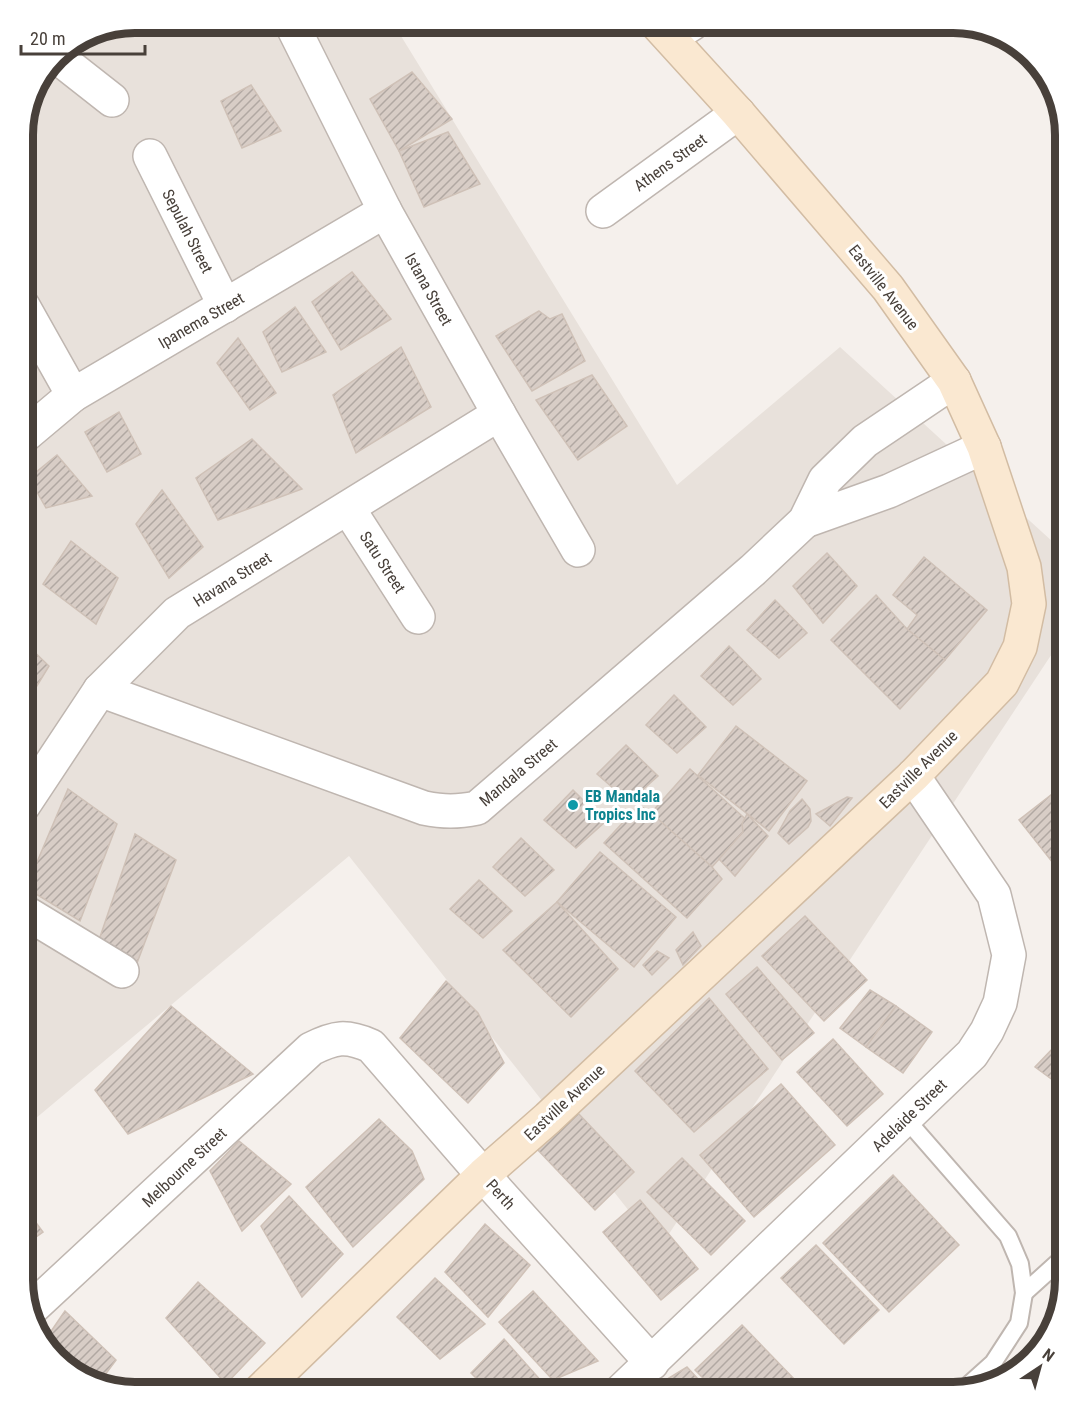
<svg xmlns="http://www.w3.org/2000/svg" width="1088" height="1415" font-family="'Roboto Condensed',sans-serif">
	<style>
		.residential { fill: #e8e1db }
		.building { fill: url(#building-hatch); stroke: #cfc1b7; stroke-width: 1.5 }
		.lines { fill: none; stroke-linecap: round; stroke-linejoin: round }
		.lane-casing { stroke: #bfb6b0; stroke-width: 20 }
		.street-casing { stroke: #bfb6b0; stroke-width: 36 }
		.secondary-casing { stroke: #d2bca3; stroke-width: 36 }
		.lane { stroke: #fff; stroke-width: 16 }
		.street { stroke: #fff; stroke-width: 33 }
		.secondary { stroke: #fae8d1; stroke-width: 33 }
		.culture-dot { fill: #0f9aa8; stroke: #fff; stroke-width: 2 }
		.labels { text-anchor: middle; stroke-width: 6; stroke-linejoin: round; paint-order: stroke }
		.street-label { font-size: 16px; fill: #48403a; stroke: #fff }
		.culture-label { font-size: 16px; font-weight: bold; fill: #0d838f; stroke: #fff; text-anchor: start }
		.rim { fill: none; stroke: #48403a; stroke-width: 8 }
	</style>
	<defs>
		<pattern id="building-hatch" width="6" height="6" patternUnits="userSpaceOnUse" patternTransform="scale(1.5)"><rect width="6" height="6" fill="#d8cdc6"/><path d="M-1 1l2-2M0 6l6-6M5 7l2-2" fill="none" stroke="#b1a8a2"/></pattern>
	</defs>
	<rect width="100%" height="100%" fill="#f5f0ec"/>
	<polygon class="residential" points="135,23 393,23 677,485 840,347 1065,553 1065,634 659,1249 349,856 23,1129 23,127 34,85 61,51"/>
	<g class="building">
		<polygon points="412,72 452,119 399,151 370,99"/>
		<polygon points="251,85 281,131 242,148 221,101"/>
		<polygon points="448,132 480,184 424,207 399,151"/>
		<polygon points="352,272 391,319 341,350 312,302"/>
		<polygon points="295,307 326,352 282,372 263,332"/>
		<polygon points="539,311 550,319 562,314 585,361 532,391 496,336"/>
		<polygon points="238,338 276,393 250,410 217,363"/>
		<polygon points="401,347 431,407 356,453 333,395"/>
		<polygon points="592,375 627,426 578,460 536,400"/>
		<polygon points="119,412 141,454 107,472 85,432"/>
		<polygon points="252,439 302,489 218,520 196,478"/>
		<polygon points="57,455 92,496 46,508 29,478"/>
		<polygon points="162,490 203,547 169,578 136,524"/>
		<polygon points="23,525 29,531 23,541"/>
		<polygon points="71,541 118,578 96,624 43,584"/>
		<polygon points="827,553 857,586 823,623 793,586"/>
		<polygon points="924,557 987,610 945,660 907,629 917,615 893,595"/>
		<polygon points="876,595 907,629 945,660 900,709 831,640"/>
		<polygon points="775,600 807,633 779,658 747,630"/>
		<polygon points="23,641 49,666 32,694 23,688"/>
		<polygon points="729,646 761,679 733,705 701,676"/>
		<polygon points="674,695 706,727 677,753 646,725"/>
		<polygon points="736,726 807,781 769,831 698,775"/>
		<polygon points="626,745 658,776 629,802 597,774"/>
		<polygon points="690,769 751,824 712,867 651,813"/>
		<polygon points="1065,784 1065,878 1019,820"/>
		<polygon points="68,789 117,824 80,921 26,888"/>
		<polygon points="573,790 605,822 576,848 544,820"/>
		<polygon points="847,797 852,798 830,826 816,814"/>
		<polygon points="802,799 810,809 811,821 808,827 789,844 778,833 790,811"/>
		<polygon points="639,805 651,813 712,867 722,879 687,918 604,843"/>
		<polygon points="747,814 768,836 735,876 719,859 743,832 742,824"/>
		<polygon points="135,834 176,860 137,963 98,943"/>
		<polygon points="521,838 554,870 525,896 493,867"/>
		<polygon points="600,852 676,917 634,967 557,902"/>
		<polygon points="479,880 512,911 483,938 450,909"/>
		<polygon points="557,902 618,969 571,1017 503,950"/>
		<polygon points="805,916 867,980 824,1021 762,956"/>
		<polygon points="693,932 701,946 683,965 676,950"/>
		<polygon points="657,951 669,958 652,975 643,965"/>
		<polygon points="757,967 814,1033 782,1060 726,994"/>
		<polygon points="446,981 478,1013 504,1063 468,1103 400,1038"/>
		<polygon points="870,990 896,1006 866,1047 840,1028"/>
		<polygon points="709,998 768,1069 694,1132 635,1071"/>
		<polygon points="171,1006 253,1074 128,1134 95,1090"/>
		<polygon points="896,1006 932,1032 903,1073 866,1047"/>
		<polygon points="833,1039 883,1094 847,1126 797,1072"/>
		<polygon points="1056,1045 1065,1052 1065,1062 1054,1081 1035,1067"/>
		<polygon points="781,1084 835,1145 754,1217 700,1155"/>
		<polygon points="576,1111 634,1172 595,1210 536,1148"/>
		<polygon points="379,1119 412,1151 424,1179 353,1247 306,1187"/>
		<polygon points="239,1141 291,1184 242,1231 210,1171"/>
		<polygon points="682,1158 745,1221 711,1255 647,1192"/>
		<polygon points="893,1175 959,1245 889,1312 823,1243"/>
		<polygon points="289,1196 343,1254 302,1297 261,1226"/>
		<polygon points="640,1200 698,1269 661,1300 603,1232"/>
		<polygon points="23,1205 43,1232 23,1246"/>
		<polygon points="485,1224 530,1265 488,1317 445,1272"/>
		<polygon points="816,1245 879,1310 844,1344 781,1278"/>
		<polygon points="435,1278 485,1324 440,1359 397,1317"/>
		<polygon points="198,1282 265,1343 226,1384 166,1318"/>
		<polygon points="533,1291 598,1361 553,1380 499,1322"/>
		<polygon points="65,1311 116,1360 99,1383 79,1378 43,1343"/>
		<polygon points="742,1325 797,1382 786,1392 717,1392 695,1370"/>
		<polygon points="504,1339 551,1392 490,1392 471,1373"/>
		<polygon points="687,1367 710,1392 646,1392"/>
		<polygon points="447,1381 460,1392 436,1392"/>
	</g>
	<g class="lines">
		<g class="lane-casing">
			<g id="lane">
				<polyline points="905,1118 1008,1236 1020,1264 1024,1293 1019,1323 993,1363 964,1389"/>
				<polyline points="1024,1293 1065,1256"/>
			</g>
		</g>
		<g class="street-casing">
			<g id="street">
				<polyline points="291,23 385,211 499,414 578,550"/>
				<polyline points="671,37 693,23"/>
				<polyline points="56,56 112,100"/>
				<polyline points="150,156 225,306"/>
				<polyline points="603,211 738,113"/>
				<polyline points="23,306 73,395"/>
				<polyline points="23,437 73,395 385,211"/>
				<polyline points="348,508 418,617"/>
				<polyline points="805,521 889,491 984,447"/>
				<path d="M100 690 424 808C444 812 457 812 477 808L753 570 805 521 825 480 865 441 954 381"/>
				<polyline points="23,806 100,690 177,613 499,414"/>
				<polyline points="23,911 122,971"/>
				<path d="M31 1309 311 1049C335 1037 346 1035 371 1046L483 1175 652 1363"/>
				<polyline points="620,1392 972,1054 987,1031 1000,1003 1009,955 994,895 913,776"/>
			</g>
		</g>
		<g class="secondary-casing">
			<polyline id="secondary" points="259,1392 483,1175 548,1118 913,776 1002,683 1020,647 1029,604 1024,567 984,447 954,381 888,288 738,113 656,23"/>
		</g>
		<use href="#lane" class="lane"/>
		<use href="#street" class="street"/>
		<use href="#secondary" class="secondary"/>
	</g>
	<circle class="culture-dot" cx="573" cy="805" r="6"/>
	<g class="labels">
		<g class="street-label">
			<text transform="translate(670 162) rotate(-36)" y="6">Athens Street</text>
			<text transform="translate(188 231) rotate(63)" y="6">Sepulah Street</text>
			<text transform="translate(884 287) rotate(52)" y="6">Eastville Avenue</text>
			<text transform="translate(429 289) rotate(61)" y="6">Istana Street</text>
			<text transform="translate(201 320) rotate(-30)" y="6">Ipanema Street</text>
			<text transform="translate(383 562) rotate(57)" y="6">Satu Street</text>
			<text transform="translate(232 579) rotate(-32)" y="6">Havana Street</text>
			<text transform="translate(918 769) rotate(-45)" y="6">Eastville Avenue</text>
			<text transform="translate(518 772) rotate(-40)" y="6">Mandala Street</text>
			<text transform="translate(564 1102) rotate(-43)" y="6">Eastville Avenue</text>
			<text transform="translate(909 1115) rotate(-44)" y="6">Adelaide Street</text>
			<text transform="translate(184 1167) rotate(-43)" y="6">Melbourne Street</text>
			<text transform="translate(501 1194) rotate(48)" y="6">Perth</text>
		</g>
		<g class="culture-label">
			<text x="585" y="802">EB Mandala<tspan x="585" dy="18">Tropics Inc</tspan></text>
		</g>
	</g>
	<path d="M0 0H1088V1415H0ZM135 33H953A102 102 0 0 1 1055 135V1280A102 102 0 0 1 953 1382H135A102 102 0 0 1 33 1280V135A102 102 0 0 1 135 33Z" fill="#fff" fill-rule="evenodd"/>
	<path class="rim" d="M135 33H953A102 102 0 0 1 1055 135V1280A102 102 0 0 1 953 1382H135A102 102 0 0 1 33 1280V135A102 102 0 0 1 135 33Z"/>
	<g transform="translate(1040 1367) rotate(36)" stroke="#ffffff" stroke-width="4.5" paint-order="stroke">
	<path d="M0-4.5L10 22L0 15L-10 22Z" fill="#48403a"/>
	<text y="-9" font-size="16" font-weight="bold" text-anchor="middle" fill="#48403a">N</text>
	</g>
	<path d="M21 45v9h124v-9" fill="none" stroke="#48403a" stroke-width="3"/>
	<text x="30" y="45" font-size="18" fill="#48403a" stroke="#ffffff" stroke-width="4.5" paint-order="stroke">20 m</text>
</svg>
